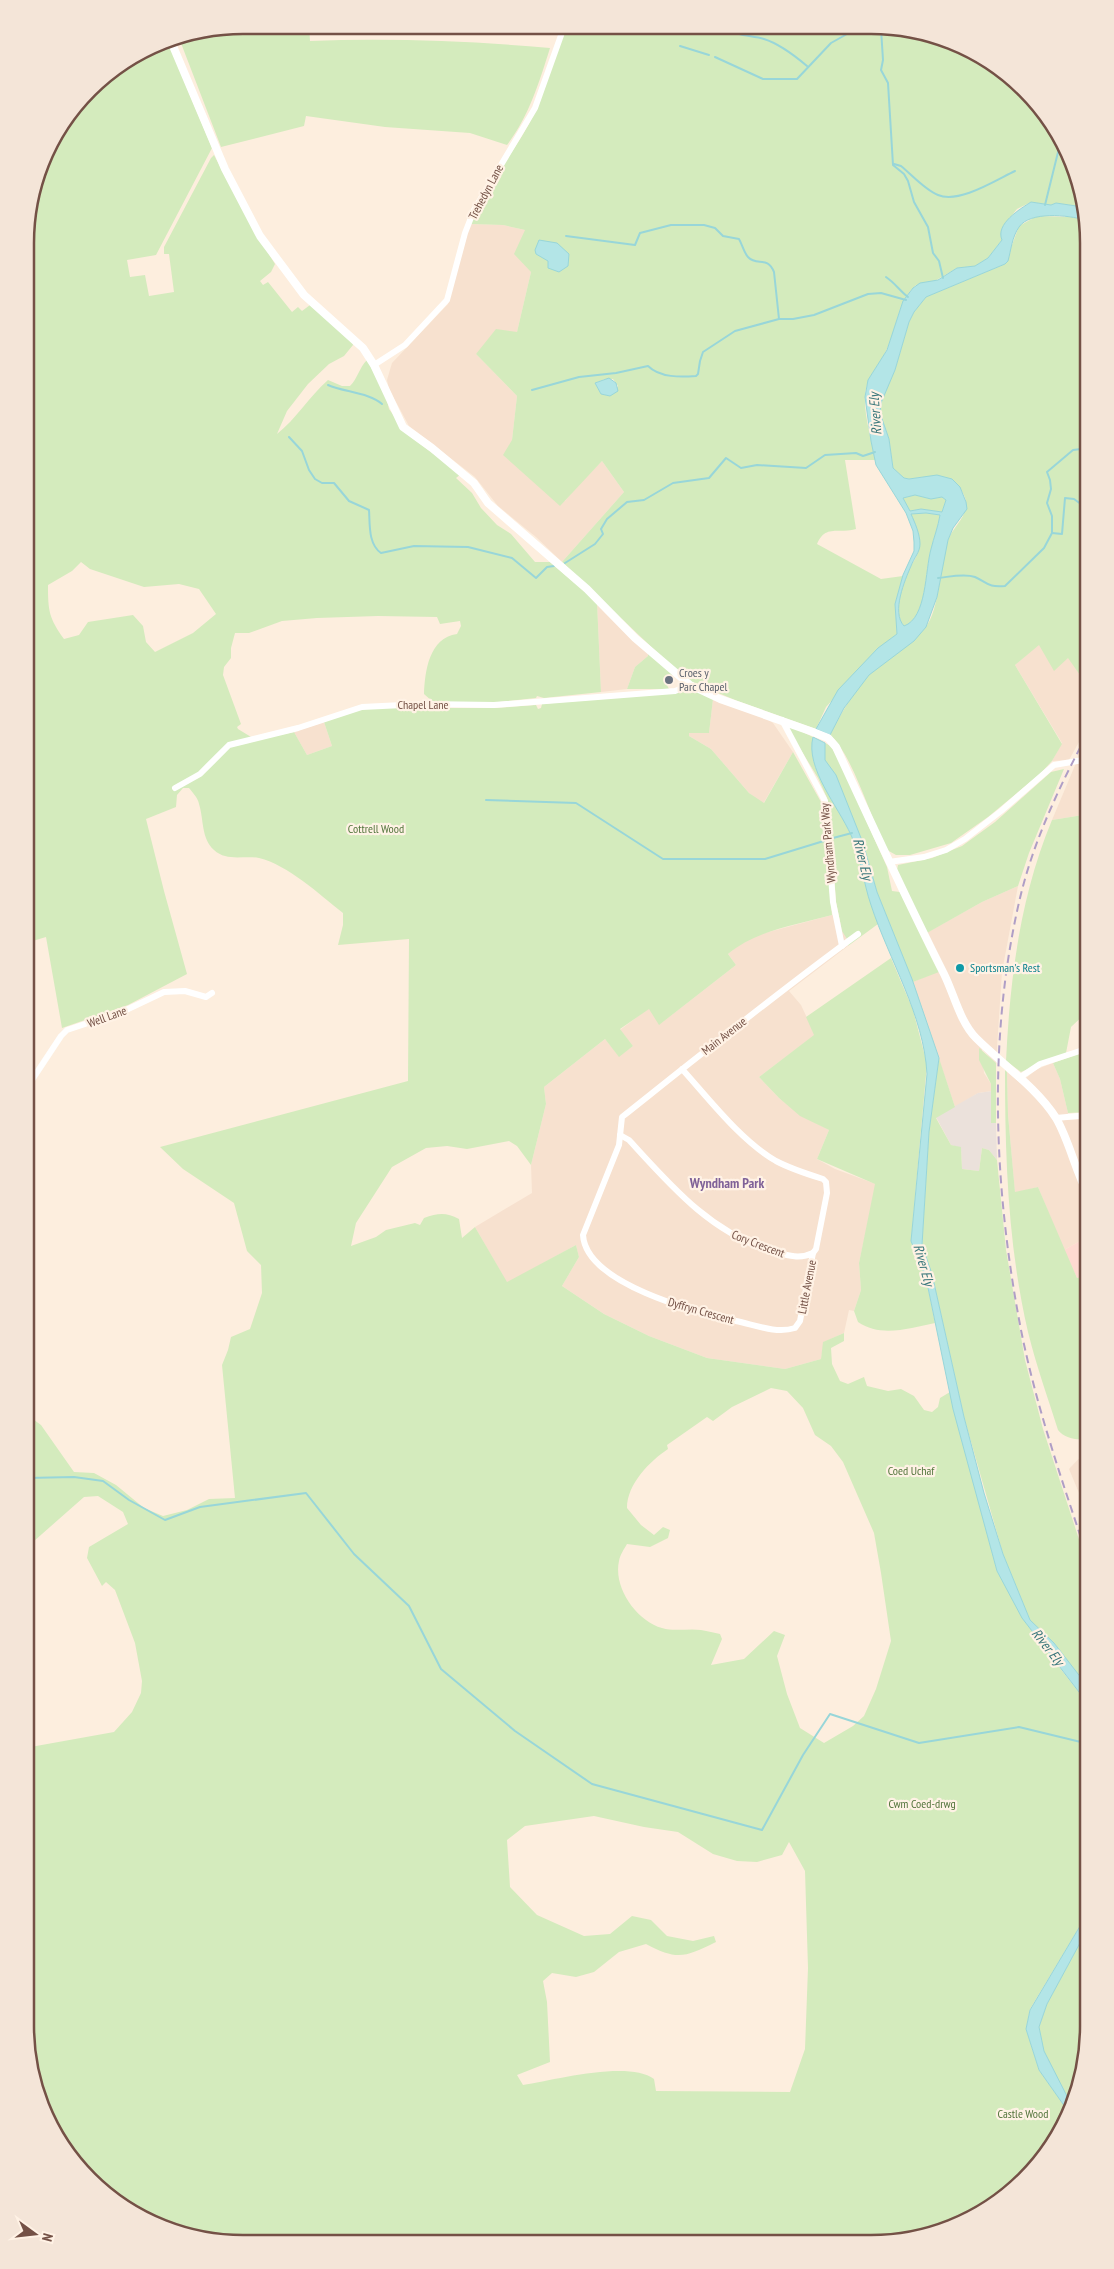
<svg xmlns="http://www.w3.org/2000/svg" width="1114" height="2269" font-family="'PT Sans Narrow',sans-serif">
	<style>
		.residential { fill: #f7e1cf }
		.commercial { fill: #fedad1 }
		.industrial { fill: #ebe1db }
		.green { fill: #d4ebbd; fill-rule: evenodd }
		.water { fill: #b3e5e7; stroke: #98d6d9; fill-rule: evenodd }
		.lines { fill: none; stroke-linecap: round; stroke-linejoin: round }
		.stream { stroke: #98d6d9; stroke-width: 2 }
		.minor { stroke: #fff; stroke-width: 6 }
		.tertiary { stroke: #fff; stroke-width: 8 }
		.rail { stroke: #af9ec6; stroke-width: 2; stroke-dasharray: 8 5; stroke-linecap: butt }
		.worship-dot { fill: #6b7280; stroke: #fff2e5; stroke-width: 2 }
		.culture-dot { fill: #0f9aa8; stroke: #fff2e5; stroke-width: 2 }
		.labels { text-anchor: middle; stroke-width: 4.5; stroke-linejoin: round; paint-order: stroke }
		.street-label { font-size: 12px; fill: #745146; stroke: #fff2e5 }
		.worship-label { font-size: 12px; fill: #5b616d; stroke: #fff2e5; text-anchor: start }
		.park-label { font-size: 12px; fill: #52743b; stroke: #fff2e5 }
		.culture-label { font-size: 12px; fill: #0d838f; stroke: #fff2e5; text-anchor: start }
		.water-label { font-size: 14px; font-style: italic; fill: #3a777b; stroke: #fff2e5 }
		.neighbourhood-label { font-size: 14px; font-weight: bold; fill: #7f6198; stroke: #fff2e5 }
		.rim { fill: none; stroke: #745146; stroke-width: 2.5 }
	</style>
	<rect width="100%" height="100%" fill="#fdeede"/>
	<g class="residential">
		<polygon points="470,224 503,225 525,230 531,272 517,332 476,354 517,396 512,440 565,501 578,485 602,461 624,492 562,562 536,537 498,506 475,477 409,426 389,389 387,380 392,363 448,304"/>
		<polygon points="597,602 648,651 648,656 635,667 627,689 601,692"/>
		<polygon points="1039,644 1069,658 1082,678 1089,667 1089,724 1069,760 1052,761 1062,743 1015,665"/>
		<polygon points="713,699 760,714 773,723 793,752 763,804 749,793 711,749 689,736 688,733 709,733"/>
		<polygon points="324,722 332,746 307,755 294,732"/>
		<polygon points="1089,762 1089,814 1052,820 1076,763"/>
		<polygon points="1018,886 1002,972 996,1063 982,1049 984,1073 991,1084 992,1091 978,1093 955,1107 913,982 938,971 921,936 982,902"/>
		<polygon points="832,915 837,915 849,942 848,946 789,991 801,1005 815,1035 759,1077 779,1098 800,1115 829,1130 817,1159 835,1169 876,1184 859,1263 861,1290 854,1311 849,1310 844,1333 824,1342 821,1359 785,1369 707,1358 649,1336 604,1314 562,1286 579,1257 576,1245 507,1283 475,1227 532,1193 531,1165 546,1104 544,1087 605,1039 619,1056 633,1046 620,1030 649,1008 660,1024 736,965 728,954 740,944 757,935"/>
		<polygon points="1053,1063 1060,1079 1068,1113 1067,1120 1089,1119 1089,1236 1064,1250 1038,1187 1015,1193 1008,1115 1007,1072 1020,1083 1037,1069"/>
		<polygon points="1089,1448 1089,1517 1069,1469"/>
	</g>
	<polygon class="commercial" points="1089,1236 1089,1285 1083,1279 1077,1278 1064,1250"/>
	<polygon class="industrial" points="992,1091 991,1122 996,1123 997,1160 989,1150 982,1148 979,1171 962,1169 961,1148 951,1145 936,1117 978,1093"/>
	<g class="green">
		<path d="M243 25H309L310 41C390 38 471 41 550 48 539 83 529 116 507 145L470 133 385 127 306 116 304 126 221 147 179 38Z"/>
		<path d="M564 27 913 29 967 47 1015 79 1052 122 1078 173 1083 207 1056 203 1051 205 1031 202 1017 209 1006 223 1001 231 1002 240 988 258 975 266 957 268 933 282 916 285C897 302 897 329 886 351 878 368 867 375 865 396 864 417 872 440 875 460H845L856 529C839 534 825 524 817 544L881 579 903 576 895 604 897 634 878 649 826 707 816 729 735 700 685 679 562 562 624 492 602 461 560 506 503 455 512 440 517 396 476 354 496 329 517 332 531 272 514 254 525 230 503 225 470 224C485 184 516 152 534 114 548 87 550 54 564 27ZM605 379H613L618 386 610 396 601 394 595 383Z"/>
		<path d="M167 40 212 148 156 255 127 260 130 277 145 275 149 296 174 292 169 254H164V247L211 158 214 155 252 227 275 264 271 272 260 281 263 285 268 282 292 312 298 307 302 311 310 305 352 340 353 345 344 356 329 364 308 384 287 411 277 434C296 419 309 397 328 380L342 386H350C358 378 359 368 367 360L385 392 389 409 408 435 461 474 456 478 472 493 481 508 497 525 511 534 535 562H550L597 602 601 692 544 698 537 696 536 698 490 703 433 702 424 694C425 671 429 638 457 634L461 626 460 621 440 624 437 617 378 616 317 618 282 621 249 633H235L231 648V658L224 667 223 675 241 724 237 727 238 729 256 740 294 732 307 755 332 746 324 722 363 708H496L536 705 538 709 541 708 542 704 693 691 713 697V699L709 733H689V736L711 749 749 793 764 803 793 752 821 802 832 915C796 925 757 930 728 954L736 965 659 1025 649 1009 620 1029 633 1046 619 1057 605 1039 544 1087 546 1104 531 1165 517 1146 509 1141 467 1149 447 1146 426 1148 392 1167 356 1223 351 1246 376 1237 386 1230 415 1223 420 1225 424 1218C438 1213 446 1212 459 1219L462 1238 475 1227 507 1282 576 1245 579 1257 562 1286 604 1314 649 1336 707 1358 785 1369 821 1359 823 1342 844 1333V1341L831 1348 832 1364 840 1381 848 1384 864 1377 867 1386 888 1391 901 1389 914 1396 924 1410 932 1412 938 1407 940 1398 950 1392 997 1571 1048 1653 1089 1705V1911L1030 2009 1026 2029 1039 2070 1070 2114 1044 2159 992 2207 941 2233 871 2244 214 2242 147 2222 99 2190 62 2147 58 2129 35 2086 25 2026V1748L114 1732 132 1712 141 1693 142 1681 135 1643 115 1590 106 1582 102 1586 87 1558 89 1547 128 1524 123 1512 98 1496 84 1497 25 1549 26 1414 41 1425 74 1472 94 1473 116 1485 144 1508 163 1516 187 1510 209 1499 235 1498 222 1365 228 1350 231 1337 250 1329 262 1293 261 1265 247 1251 234 1203 183 1169 160 1147 408 1081 409 939 338 945 343 925V913C319 894 288 865 259 858 244 855 227 862 214 850 201 838 204 820 199 804 198 798 192 792 189 788H183L177 795 176 807 146 819 164 891 187 974 128 1005 62 1028 46 937 26 943 27 215 48 146 99 79 160 41ZM81 562 90 569 144 587 179 584 199 589 216 614 193 633 155 652 146 642 143 626 133 615 88 622 79 635 64 639C49 618 48 611 48 585L72 571ZM771 1388 787 1391 803 1408 815 1435 831 1446 843 1462 874 1533 881 1573 891 1641 876 1689 864 1716 853 1726 824 1743 800 1728 787 1694 777 1656 785 1635 774 1631 744 1659 711 1665 722 1639 720 1634C714 1633 708 1631 701 1630 688 1628 675 1632 662 1628 637 1621 613 1588 619 1561 620 1555 624 1549 627 1544L650 1547 668 1538 670 1530 663 1527 654 1535 641 1525 627 1508C627 1484 650 1461 668 1449L667 1445 707 1417 713 1421 732 1407ZM594 1816 644 1827 678 1832 713 1854 737 1861 757 1862 782 1855 789 1842 805 1871 808 1968 805 2049 790 2092 656 2091 654 2079C629 2060 554 2080 523 2085L517 2075 550 2062 547 2002 543 1981 552 1973 576 1977 594 1972 619 1952 646 1944C678 1961 685 1957 716 1942L714 1936 693 1941 667 1936 651 1920 632 1916 610 1934 584 1936 537 1915 510 1887 507 1840 525 1826Z"/>
		<path d="M1037 216 1073 217 1085 220 1089 243V667L1082 678 1068 658 1054 671 1039 645 1015 665 1062 744 1052 761 1040 774 988 817 951 843 910 855H896L887 850C872 822 852 753 830 735 842 712 856 686 875 669 892 654 911 645 925 628 940 610 940 563 948 540 953 527 967 517 966 503 966 496 960 488 956 483L923 477 909 479 904 478 893 468 889 439 880 413 883 395 895 370 909 322 914 312 926 297 1005 264 1019 226Z"/>
		<polygon points="915,495 931,499 942,497 946,500 942,512 921,509 910,511 903,498"/>
		<path d="M926 513 940 515C938 527 934 538 931 549 925 570 927 618 904 626 891 612 904 581 911 566 913 562 917 557 918 552 918 540 916 525 910 514Z"/>
		<polygon points="648,651 674,675 664,679 669,689 627,689 635,667 648,656"/>
		<path d="M792 727 813 737C805 769 839 806 851 835 863 863 867 895 878 924L848 946 849 942 842 931 836 902 830 816 827 798 818 778 790 732 789 728Z"/>
		<polygon points="825,743 831,746 841,765 887,867 892,891 900,892 939,972 913,982 877,892 863,843 825,760"/>
		<polygon points="1064,769 1029,853 1018,886 982,902 927,933 897,870 898,865 932,858 962,846 995,822 1051,772"/>
		<path d="M1089 814V1010L1071 1027 1066 1053 1021 1072 1006 1061C1010 978 1020 897 1052 820Z"/>
		<path d="M891 958 913 1010 927 1064 911 1241 926 1278 935 1323C910 1328 881 1338 858 1322L854 1311 861 1290 859 1263 875 1184 817 1159 829 1130 800 1116 779 1098 759 1077 814 1035 806 1017Z"/>
		<polygon points="979,1048 996,1063 996,1123 991,1123 991,1084 979,1060"/>
		<polygon points="1089,1050 1089,1112 1068,1113 1060,1079 1053,1063"/>
		<polygon points="939,1058 955,1107 936,1118 951,1145 961,1147 962,1169 979,1171 982,1148 989,1150 997,1160 1006,1250 1025,1360 1043,1429 1089,1570 1089,1688 1054,1643 1030,1620 1003,1554 964,1417 932,1274 922,1245 929,1132"/>
		<path d="M1005 1070 1007 1072 1008 1115 1015 1192 1038 1187 1077 1278 1083 1277 1089 1285V1438C1079 1441 1065 1439 1058 1430 1048 1398 1036 1365 1028 1332 1008 1246 1005 1158 1005 1070Z"/>
		<polygon points="1089,1934 1089,2040 1073,2108 1043,2051 1039,2027 1047,2004 1080,1943"/>
	</g>
	<g class="water">
		<path d="M1031 202 1051 205 1056 203 1083 207 1085 220C1068 215 1030 211 1019 227 1012 237 1011 250 1008 261L1005 264 926 297 914 312 909 322 895 370 881 403 880 413 889 439 893 468 904 478 909 479 937 475 952 479 960 487 966 502 967 509 953 528 948 540 937 597 926 627 914 641 869 675 844 708 830 735 816 729 838 690 878 648 897 634 895 604 903 575 914 551V542L913 531 906 513 876 465 871 441 865 397 868 380 887 350 903 301 913 288 920 283 938 280 957 268 975 266 988 258 1002 240C995 224 1020 209 1031 202ZM915 495 931 499 942 497 946 500 942 512 921 509 910 511 903 498ZM926 513 940 515C938 527 934 537 931 549 925 570 927 618 904 626 891 612 905 580 911 566 914 558 920 552 920 544 920 534 915 523 911 514Z"/>
		<polygon points="539,240 557,243 569,254 568,266 559,272 548,268 548,261 536,254 535,250"/>
		<polygon points="609,378 616,383 618,391 610,396 601,394 595,383"/>
		<path d="M813 737 825 743V760L836 775 863 843 877 892 912 979 939 1058 929 1132 922 1245 932 1274 964 1417 984 1493 1003 1554 1030 1620 1054 1643 1089 1688V1705L1022 1618 997 1571 953 1409 926 1278 911 1241 927 1074C924 1015 889 960 871 905 863 882 861 856 851 835 838 806 805 768 813 737Z"/>
		<polygon points="1089,1911 1089,1934 1080,1943 1047,2004 1039,2027 1044,2051 1073,2108 1070,2114 1039,2070 1026,2029 1030,2010"/>
	</g>
	<g class="lines">
		<g class="stream">
			<path d="M727 28C737 37 752 35 764 39 780 44 794 55 807 66"/>
			<polyline points="881,29 883,60 881,70 888,83 893,165 904,174 908,181 914,202 928,227 933,253 939,261 943,278"/>
			<polyline points="680,46 709,55"/>
			<polyline points="715,57 763,79 797,79 831,43 856,29"/>
			<path d="M894 164 901 166C912 175 925 190 938 195 959 204 996 180 1015 171"/>
			<polyline points="1045,205 1061,140"/>
			<path d="M566 236 635 245 640 233 671 225H704L715 228 723 236 739 239C742 244 744 253 748 257 757 267 767 255 774 272L779 319"/>
			<path d="M886 277C895 283 900 291 908 297"/>
			<path d="M328 385C344 392 370 393 382 404"/>
			<path d="M532 390 579 377 616 373 648 366C660 378 681 377 696 376L698 374 700 361 703 352 735 331 779 319H793L814 315 868 294 881 293 906 300"/>
			<path d="M289 437 302 451 309 470 315 479 322 483H334L349 501 369 510C370 524 368 544 381 553L414 546 468 547 512 558 536 578 547 567 554 566"/>
			<polyline points="1052,533 1062,534 1065,498 1074,499 1089,510"/>
			<polyline points="565,563 595,544 603,534 601,529 607,519 627,502 644,500 673,483 709,478 726,458 741,468 757,465 806,468 825,455 856,453 863,456 875,452"/>
			<path d="M938 578C949 577 964 573 975 577 990 584 986 587 1005 586L1044 548 1052 533V516L1047 503 1051 489 1050 480 1047 472 1073 450 1089 448"/>
			<polyline points="486,800 576,803 663,859 765,859 827,840"/>
			<polyline points="833,838 852,833"/>
			<polyline points="26,1478 74,1477 103,1481 129,1500 165,1520 200,1507 306,1493 354,1554 409,1606 441,1669 515,1731 592,1784 762,1830 803,1755 830,1714 919,1743 1019,1727 1089,1744"/>
		</g>
		<g class="minor">
			<polyline points="374,365 405,345 447,300 465,233 474,210 535,108 564,27"/>
			<polyline points="782,720 825,801 833,902 842,946"/>
			<polyline points="175,788 200,774 229,745 298,728 362,707 423,704 494,705 675,691 690,685"/>
			<polyline points="889,862 924,857 946,850 965,839 1001,811 1054,765 1089,759"/>
			<path d="M682 1069C709 1099 741 1141 776 1161 791 1169 807 1174 823 1179L826 1182 827 1193 816 1249 813 1253 800 1321 795 1328C776 1334 755 1325 736 1321 696 1312 586 1284 583 1235L619 1145 622 1117C700 1055 777 993 858 934"/>
			<polyline points="1019,1078 1040,1064 1089,1048"/>
			<polyline points="26,1089 61,1036 67,1030 124,1011 164,992 185,991 206,997 212,993"/>
			<polyline points="1056,1118 1089,1115"/>
			<path d="M620 1135 629 1140C671 1186 711 1233 772 1251 786 1255 799 1260 813 1253"/>
			<polyline points="36,2092 52,2122 56,2135"/>
		</g>
		<path class="tertiary" d="M170 39 225 169 260 236 304 295 363 348 374 365 403 427 432 448 474 483 488 503 587 589 635 638 690 685 720 699 813 732 828 738 836 747C871 823 906 899 944 974 954 994 960 1022 976 1038 1001 1063 1037 1088 1056 1118 1070 1142 1075 1171 1089 1196"/>
		<path class="rail" d="M1089 1562C1064 1486 1037 1410 1021 1330 994 1190 987 1038 1020 898 1034 839 1061 783 1089 731"/>
	</g>
	<circle class="worship-dot" cx="669" cy="680" r="5"/>
	<circle class="culture-dot" cx="960" cy="968" r="5"/>
	<g class="labels">
		<g class="street-label">
			<text transform="translate(486 192) rotate(-62)" y="4">Trehedyn Lane</text>
			<text x="423" y="709">Chapel Lane</text>
			<text transform="translate(828 843) rotate(-95)" y="4">Wyndham Park Way</text>
			<text transform="translate(107 1017) rotate(-20)" y="4">Well Lane</text>
			<text transform="translate(724 1036) rotate(-38)" y="4">Main Avenue</text>
			<text transform="translate(758 1244) rotate(21)" y="4">Cory Crescent</text>
			<text transform="translate(807 1287) rotate(-79)" y="4">Little Avenue</text>
			<text transform="translate(701 1311) rotate(16)" y="4">Dyffryn Crescent</text>
		</g>
		<g class="worship-label">
			<text x="679" y="677">Croes y<tspan x="679" dy="14">Parc Chapel</tspan></text>
		</g>
		<g class="park-label">
			<text x="376" y="833">Cottrell Wood</text>
			<text x="911" y="1475">Coed Uchaf</text>
			<text x="922" y="1808">Cwm Coed-drwg</text>
			<text x="1023" y="2118">Castle Wood</text>
		</g>
		<g class="culture-label">
			<text x="970" y="972">Sportsman's Rest</text>
		</g>
		<g class="water-label">
			<text transform="translate(875 414) rotate(-94)" y="5">River Ely</text>
			<text transform="translate(863 859) rotate(76)" y="5">River Ely</text>
			<text transform="translate(924 1265) rotate(74)" y="5">River Ely</text>
			<text transform="translate(1048 1647) rotate(52)" y="5">River Ely</text>
		</g>
		<g class="neighbourhood-label">
			<text x="727" y="1188">Wyndham Park</text>
		</g>
	</g>
	<path d="M0 0H1114V2269H0ZM243 34H871A209 209 0 0 1 1080 243V2026A209 209 0 0 1 871 2235H243A209 209 0 0 1 34 2026V243A209 209 0 0 1 243 34Z" fill="#f4e5d8" fill-rule="evenodd"/>
	<path class="rim" d="M243 34H871A209 209 0 0 1 1080 243V2026A209 209 0 0 1 871 2235H243A209 209 0 0 1 34 2026V243A209 209 0 0 1 243 34Z"/>
	<g transform="translate(35 2234) rotate(105)" stroke="#fff2e5" stroke-width="4" paint-order="stroke">
	<path d="M0-4L9 19L0 12L-9 19Z" fill="#745146"/>
	<text y="-8" font-size="14" font-weight="bold" text-anchor="middle" fill="#745146">N</text>
	</g>
</svg>
